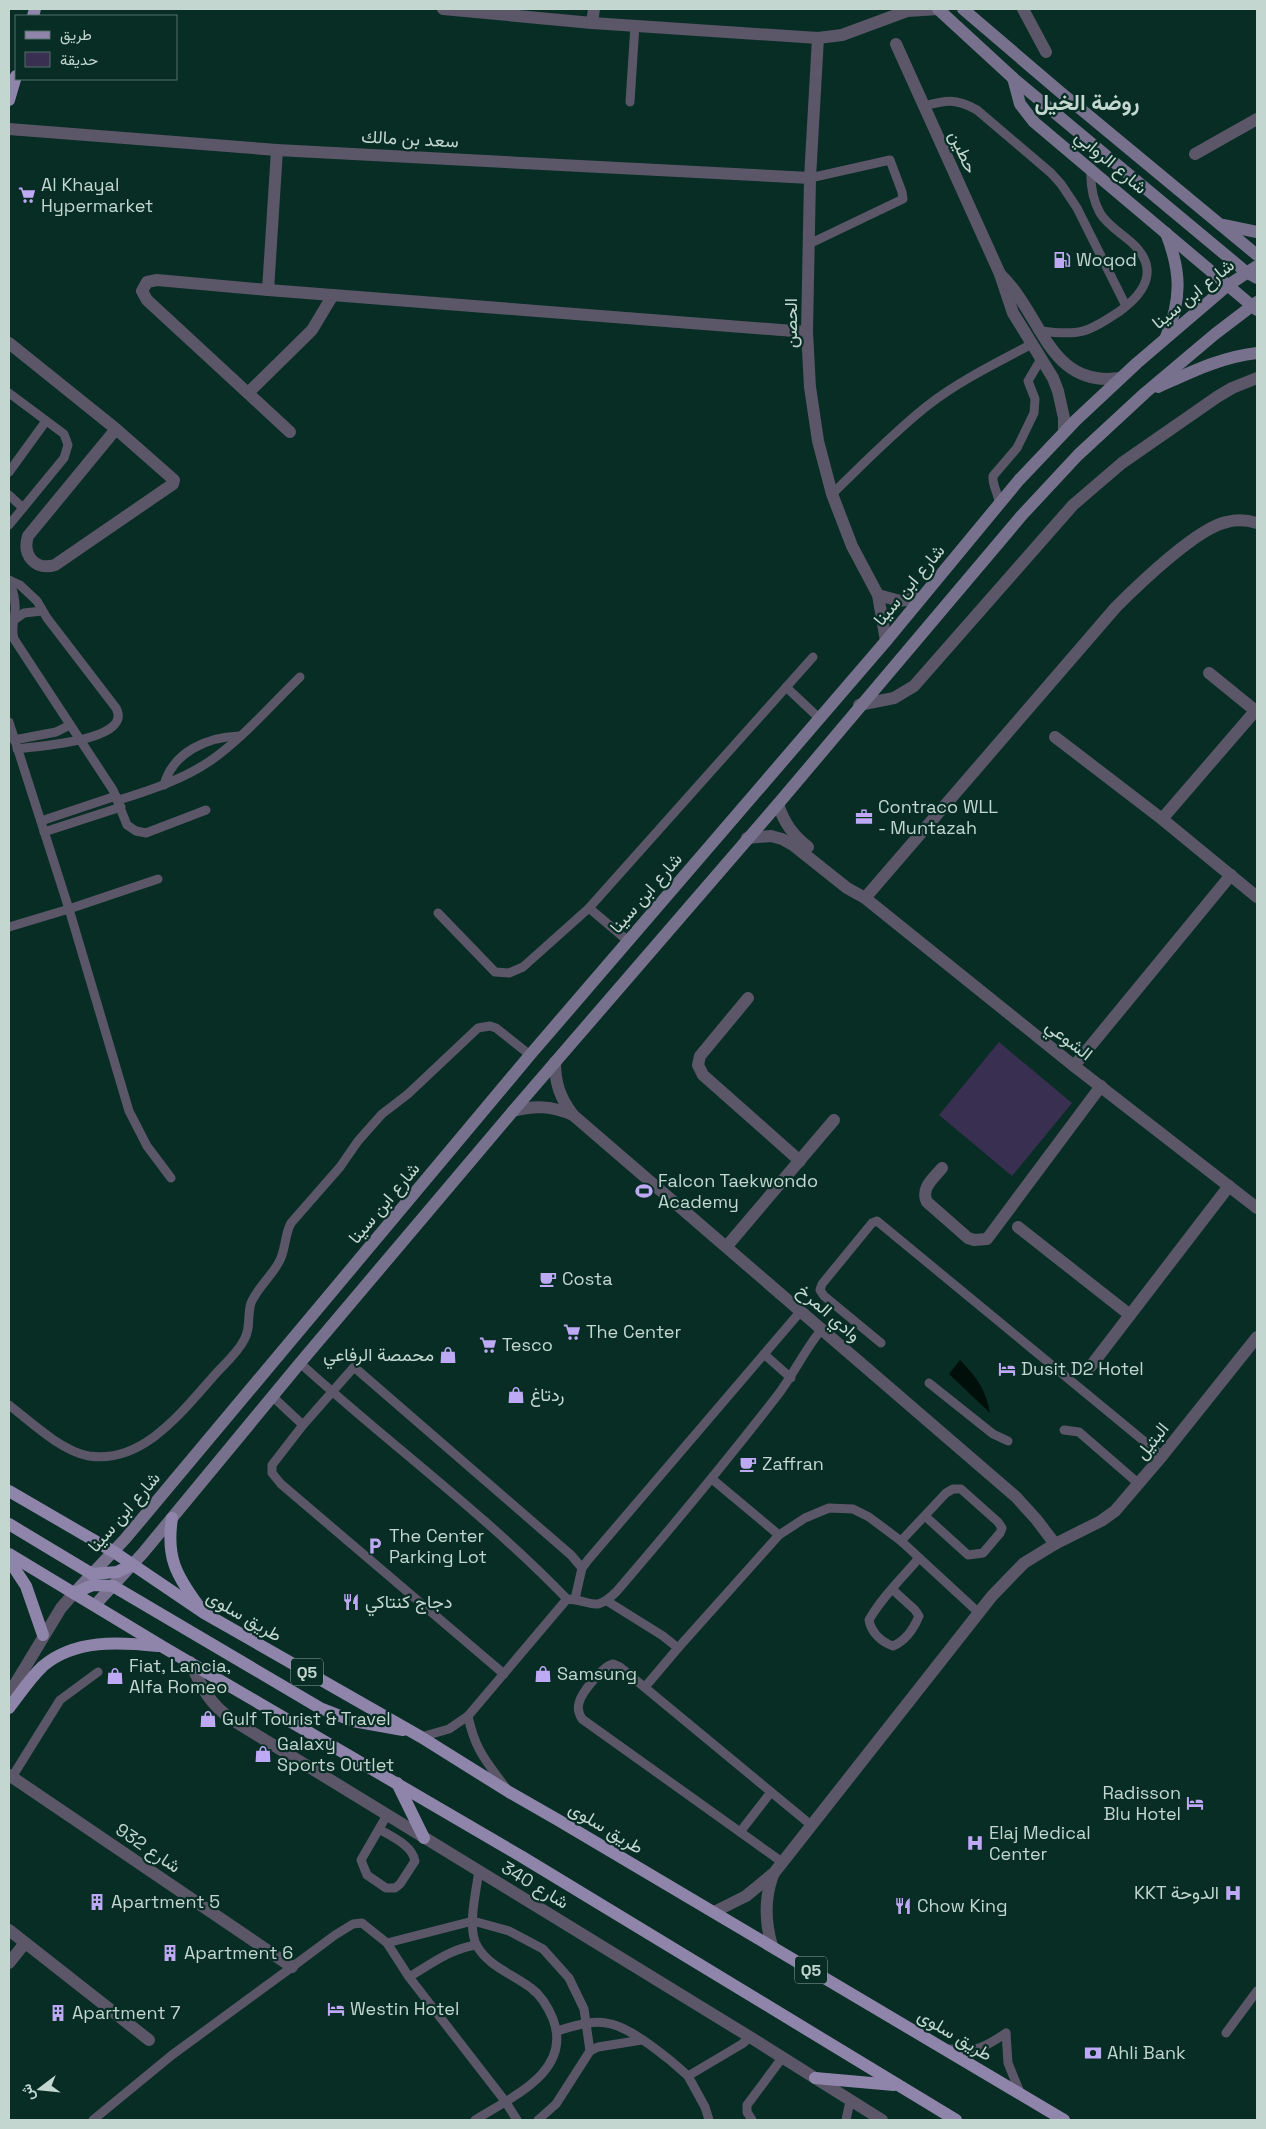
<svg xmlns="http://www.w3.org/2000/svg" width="1266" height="2129" font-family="'Space Grotesk',Vazirmatn,sans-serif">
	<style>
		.green { fill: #392f51 }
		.water { fill: #010f0b }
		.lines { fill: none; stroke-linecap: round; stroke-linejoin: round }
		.lane { stroke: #5b5668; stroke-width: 9 }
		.street { stroke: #5b5668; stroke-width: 12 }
		.secondary { stroke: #78718d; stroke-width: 12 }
		.primary { stroke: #8f85aa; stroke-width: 12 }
		.labels { text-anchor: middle; stroke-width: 4.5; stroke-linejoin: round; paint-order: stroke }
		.shield { fill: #072d24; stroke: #8ba49c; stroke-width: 1 }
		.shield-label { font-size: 16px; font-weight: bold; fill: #c3d7d0 }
		.street-label { font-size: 18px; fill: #c3d7d0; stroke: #072d24 }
		.poi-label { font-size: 18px; fill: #c3d7d0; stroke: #072d24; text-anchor: start }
		.district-label { font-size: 22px; font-weight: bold; fill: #c3d7d0; stroke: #072d24 }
	</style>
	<rect width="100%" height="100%" fill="#072d24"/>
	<polygon class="green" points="999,1042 1072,1103 1012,1176 939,1115"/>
	<path class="water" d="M960 1360C977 1378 985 1388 990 1413L949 1374Z"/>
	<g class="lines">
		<g class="lane">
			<polyline points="630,102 635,25"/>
			<path d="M924 106C946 100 956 98 977 110L1051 173 1061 184 1077 208 1126 306"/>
			<polyline points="809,244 903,199 902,192 890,160 810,178"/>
			<path d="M1041 331C1080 336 1087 333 1120 311 1146 292 1160 268 1131 242 1121 233 1107 225 1100 213 1093 200 1090 184 1091 168"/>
			<polyline points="9,393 64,434 68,445 64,458 9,525"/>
			<polyline points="9,472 46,421"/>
			<path d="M832 494C863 464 893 433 927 406 959 381 996 363 1032 344"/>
			<polyline points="9,495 23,508"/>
			<path d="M999 504C999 494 992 486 993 476L1017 448 1034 413 1035 399 1028 381 1041 359"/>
			<path d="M9 580C13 590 16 601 15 612 14 622 11 629 14 639L113 790 127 825 136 831 146 833 206 810"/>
			<path d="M9 580 20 585 37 601 47 618 116 708C134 741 36 746 17 749"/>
			<polyline points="14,620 24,613 42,611"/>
			<polyline points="786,687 819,718"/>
			<polyline points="9,722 69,909 129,1111 147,1146 171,1178"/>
			<polyline points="14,740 56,732 70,725"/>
			<path d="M164 785C173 752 207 737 239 736"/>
			<path d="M119 800C150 790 182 780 210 761 243 738 271 705 300 677"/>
			<polyline points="41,821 116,796"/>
			<polyline points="44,832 121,807"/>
			<polyline points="589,908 628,941"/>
			<polyline points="438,913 495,972 509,973 523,967 589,908 813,657"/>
			<polyline points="9,927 69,909 158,879"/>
			<polyline points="881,1343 824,1296 820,1290 822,1284 872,1223 877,1221 1162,1456"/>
			<polyline points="764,1354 791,1378"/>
			<path d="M300 1363C388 1443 485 1514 567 1599"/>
			<polyline points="929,1383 993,1434 1008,1441"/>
			<polyline points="273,1397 303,1425"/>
			<path d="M9 1405C31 1422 61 1451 89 1456 142 1464 181 1413 212 1378 222 1366 237 1354 244 1340 251 1329 247 1315 251 1303 257 1288 271 1277 279 1262 286 1250 284 1236 291 1223L340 1167 358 1141 382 1114 408 1094 478 1028 490 1026 496 1028 530 1055"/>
			<polyline points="1064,1430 1079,1432 1139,1484"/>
			<polyline points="712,1479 779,1535"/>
			<polyline points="901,1541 946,1493 953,1489 961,1489 998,1522 1002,1528 1000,1533 983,1553 968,1555 925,1516"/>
			<path d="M892 1589 915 1610 919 1616C914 1628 905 1641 893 1646 881 1642 871 1632 869 1620 882 1597 902 1578 919 1558"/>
			<polyline points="575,1599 582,1568 588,1560 800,1312"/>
			<polyline points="607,1601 663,1636 678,1648 779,1535 805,1518 829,1508 853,1509 869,1517 901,1541 979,1613"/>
			<polyline points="504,1674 281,1484 272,1473 272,1465 303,1425 354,1367 571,1555 582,1568"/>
			<polyline points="645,1687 678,1648"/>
			<path d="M468 1716C475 1750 486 1761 506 1788"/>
			<path d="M421 1737 449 1729 468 1716 567 1599C593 1600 594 1614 617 1591 672 1527 725 1463 777 1396 793 1375 804 1351 821 1330"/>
			<polyline points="12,1777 60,1700 98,1672"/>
			<path d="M379 1829C392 1837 412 1845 415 1861L400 1884 395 1888H386L367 1875 361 1860 387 1815"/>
			<polyline points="740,1832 771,1792"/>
			<path d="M782 1862 582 1719C579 1714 577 1709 579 1703 581 1693 603 1666 613 1664L620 1667 811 1825"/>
			<polyline points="387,1943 473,1921 509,1931 543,1949 569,1978 584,2009 590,2051"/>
			<path d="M409 1977C431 1964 450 1949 476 1945"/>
			<path d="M557 2031C574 2026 593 2019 611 2024 633 2029 671 2060 688 2076L742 2044 750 2037"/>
			<polyline points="1006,2033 1008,2063 1021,2095"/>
			<polyline points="1226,2033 1257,1991"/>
			<path d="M949 2049C976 2052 984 2048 1006 2033"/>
			<polyline points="688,2076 705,2107 709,2120"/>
			<polyline points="93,2120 172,2055 292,1967 335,1935 353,1924 362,1923 387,1943 409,1977 505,2101 517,2120"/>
			<path d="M475 2120C511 2097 573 2072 553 2019 548 2007 542 1996 531 1988 513 1974 489 1967 477 1946 467 1929 476 1891 479 1871"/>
			<polyline points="538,2120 556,2104 590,2051 598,2047 642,2040"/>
			<polyline points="752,2120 747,2112 747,2105 782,2058"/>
			<polyline points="846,2120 850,2101"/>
		</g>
		<g class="street">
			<polyline points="443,9 592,23 818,38 842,35 907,11 939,9"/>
			<polyline points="1023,9 1046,52"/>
			<polyline points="592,23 594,9"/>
			<polyline points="818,38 810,178 807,332 810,387 818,441 832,494 852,546 878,595 886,641"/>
			<polyline points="896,44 1000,274 1013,313 1053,378 1058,391 1064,418 1064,432"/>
			<polyline points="9,129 277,150 810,178"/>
			<polyline points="1195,154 1257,119"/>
			<path d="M1000 274C1043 315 1048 388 1120 378"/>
			<polyline points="268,290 277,150"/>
			<path d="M9 343 116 429 174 480 173 484 55 565C35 571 22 555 28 536L116 429"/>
			<polyline points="248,393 312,330 333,295"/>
			<polyline points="290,432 147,300 142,291 147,282 157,280 268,290 807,332"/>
			<polyline points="878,595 900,601 922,597"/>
			<polyline points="1209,673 1257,712"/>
			<polyline points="859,705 894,698 914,686 1073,505 1122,463 1217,397 1232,388 1257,378"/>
			<polyline points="1055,737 1162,819 1257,897"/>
			<path d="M778 804C784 823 793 835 808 847"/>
			<polyline points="1162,819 1256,710"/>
			<polyline points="747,838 771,836 782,839 793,845 847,888 865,898 1074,1066 1257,1208"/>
			<path d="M865 898 1116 607C1138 585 1198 527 1227 522 1238 519 1247 520 1257 523"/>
			<polyline points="748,998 700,1056 698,1065 703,1075 800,1161"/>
			<path d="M555 1062C555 1083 560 1098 573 1115L1016 1497 1036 1519 1055 1544"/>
			<polyline points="1074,1066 1231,875"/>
			<path d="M513 1111C535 1105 552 1106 573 1115"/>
			<path d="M942 1168C934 1178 920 1188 927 1202L968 1238 974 1240 987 1239 1101 1086"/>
			<polyline points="1018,1227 1130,1315"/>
			<polyline points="727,1246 834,1120"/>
			<polyline points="1087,1371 1229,1186"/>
			<path d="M190 1662C202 1688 209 1704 234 1721L750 2037 882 2120"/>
			<polyline points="9,1694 61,1608 74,1593"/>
			<polyline points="9,1775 292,1967"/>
			<polyline points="714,1912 746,1896 774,1873 992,1596 1024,1563 1055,1544 1101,1521 1115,1511 1162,1456 1257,1337"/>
			<polyline points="9,1930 149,2040"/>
			<path d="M772 1946C765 1922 764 1899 773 1875"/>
			<polyline points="9,1963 25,1943"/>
		</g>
		<g class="secondary">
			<polyline points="938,9 1013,78 1246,272 1257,278"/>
			<polyline points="963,9 1059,91 1257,255"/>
			<polyline points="1013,78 1020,104 1034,122 1257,310"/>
			<polyline points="1223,225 1257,232"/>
			<path d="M1166 233C1181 271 1182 299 1166 337"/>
			<path d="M1158 387C1191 372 1221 357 1257 353"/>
			<polyline points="74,1593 125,1539 530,1055 886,641 1019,480 1076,420 1137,363 1227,286 1257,266"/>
			<polyline points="95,1605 143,1553 300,1363 513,1111 778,804 1023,514 1078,455 1145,393 1215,334 1257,302"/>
		</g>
		<g class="primary">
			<polyline points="33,16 35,9"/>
			<polyline points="9,100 16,76"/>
			<polyline points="9,1491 114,1552 204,1613 421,1737 509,1792 558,1820 1064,2120"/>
			<path d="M172 1518C166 1557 176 1575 198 1605"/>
			<polyline points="9,1524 92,1574 117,1572 132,1565"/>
			<polyline points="9,1554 163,1647 524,1858 956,2120"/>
			<polyline points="9,1560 26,1586 43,1635"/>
			<polyline points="74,1593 93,1585 113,1586 320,1708 353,1721 403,1730"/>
			<path d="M9 1708C20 1694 30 1678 43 1666 75 1639 119 1642 158 1646"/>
			<polyline points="397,1783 424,1838"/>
			<polyline points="815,2078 894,2085"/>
		</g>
	</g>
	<defs>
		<g id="supermarket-bare" transform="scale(1.35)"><path d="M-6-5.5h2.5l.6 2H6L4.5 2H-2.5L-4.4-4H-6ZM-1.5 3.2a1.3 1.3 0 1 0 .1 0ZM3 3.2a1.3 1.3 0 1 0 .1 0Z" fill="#bea9f4" stroke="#072d24" stroke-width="2.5" paint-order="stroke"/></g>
		<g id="fuel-bare" transform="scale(1.35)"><path d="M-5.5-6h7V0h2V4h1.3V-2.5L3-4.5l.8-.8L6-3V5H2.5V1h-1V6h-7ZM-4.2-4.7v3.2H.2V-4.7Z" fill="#bea9f4" stroke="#072d24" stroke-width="2.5" paint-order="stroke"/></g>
		<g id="office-bare" transform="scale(1.35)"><path d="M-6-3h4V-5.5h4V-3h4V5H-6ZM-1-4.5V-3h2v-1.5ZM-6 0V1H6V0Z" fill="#bea9f4" stroke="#072d24" stroke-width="2.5" paint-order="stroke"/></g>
		<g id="stadium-bare" transform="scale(1.35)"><path d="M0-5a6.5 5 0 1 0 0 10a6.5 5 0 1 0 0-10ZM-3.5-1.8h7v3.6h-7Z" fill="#bea9f4" stroke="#072d24" stroke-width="2.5" paint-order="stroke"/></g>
		<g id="cafe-bare" transform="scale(1.35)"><path d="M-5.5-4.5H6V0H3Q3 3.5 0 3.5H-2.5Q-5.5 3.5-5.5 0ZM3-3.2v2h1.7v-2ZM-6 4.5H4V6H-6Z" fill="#bea9f4" stroke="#072d24" stroke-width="2.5" paint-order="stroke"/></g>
		<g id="shop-bare" transform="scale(1.35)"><path d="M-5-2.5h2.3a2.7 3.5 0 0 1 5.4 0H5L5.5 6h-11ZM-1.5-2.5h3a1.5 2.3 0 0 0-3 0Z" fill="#bea9f4" stroke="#072d24" stroke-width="2.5" paint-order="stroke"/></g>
		<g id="hotel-bare" transform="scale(1.35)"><path d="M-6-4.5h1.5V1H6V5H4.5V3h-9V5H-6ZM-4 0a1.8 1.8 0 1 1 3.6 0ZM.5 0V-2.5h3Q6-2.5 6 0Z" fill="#bea9f4" stroke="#072d24" stroke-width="2.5" paint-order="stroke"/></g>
		<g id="parking-bare" transform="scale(1.35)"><path d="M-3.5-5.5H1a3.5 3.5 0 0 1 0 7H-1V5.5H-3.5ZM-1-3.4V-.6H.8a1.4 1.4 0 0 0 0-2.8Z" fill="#bea9f4" stroke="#072d24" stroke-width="2.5" paint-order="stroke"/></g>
		<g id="restaurant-bare" transform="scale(1.35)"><path d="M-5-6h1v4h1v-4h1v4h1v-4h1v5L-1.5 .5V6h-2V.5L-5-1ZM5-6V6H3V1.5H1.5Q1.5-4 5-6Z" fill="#bea9f4" stroke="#072d24" stroke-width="2.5" paint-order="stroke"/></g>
		<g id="hospital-bare" transform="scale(1.35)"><path d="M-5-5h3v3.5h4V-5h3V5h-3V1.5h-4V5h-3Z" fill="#bea9f4" stroke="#072d24" stroke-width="2.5" paint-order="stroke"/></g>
		<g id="building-bare" transform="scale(1.35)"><path d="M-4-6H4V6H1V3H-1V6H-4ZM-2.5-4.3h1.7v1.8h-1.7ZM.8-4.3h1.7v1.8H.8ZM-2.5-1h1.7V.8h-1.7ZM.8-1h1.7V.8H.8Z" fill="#bea9f4" stroke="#072d24" stroke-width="2.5" paint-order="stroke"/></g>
		<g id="bank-bare" transform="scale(1.35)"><path d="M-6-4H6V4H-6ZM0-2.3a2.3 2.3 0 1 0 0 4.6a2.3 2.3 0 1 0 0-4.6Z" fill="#bea9f4" stroke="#072d24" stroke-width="2.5" paint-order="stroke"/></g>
	</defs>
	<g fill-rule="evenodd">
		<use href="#supermarket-bare" x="27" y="195"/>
		<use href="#fuel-bare" x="1062" y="260"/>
		<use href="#office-bare" x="864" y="817"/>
		<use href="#stadium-bare" x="644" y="1191"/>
		<use href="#cafe-bare" x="548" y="1279"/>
		<use href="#supermarket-bare" x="572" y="1332"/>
		<use href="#supermarket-bare" x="488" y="1345"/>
		<use href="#shop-bare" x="448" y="1355"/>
		<use href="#hotel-bare" x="1007" y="1369"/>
		<use href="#shop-bare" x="516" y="1395"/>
		<use href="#cafe-bare" x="748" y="1464"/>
		<use href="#parking-bare" x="375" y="1546"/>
		<use href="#restaurant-bare" x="351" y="1602"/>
		<use href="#shop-bare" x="543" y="1674"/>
		<use href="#shop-bare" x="115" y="1676"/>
		<use href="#shop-bare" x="208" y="1719"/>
		<use href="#shop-bare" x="263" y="1754"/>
		<use href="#hotel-bare" x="1195" y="1803"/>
		<use href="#hospital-bare" x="975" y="1843"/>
		<use href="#hospital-bare" x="1233" y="1893"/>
		<use href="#building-bare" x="97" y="1902"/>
		<use href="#restaurant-bare" x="903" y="1906"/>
		<use href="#building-bare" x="170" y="1953"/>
		<use href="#hotel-bare" x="336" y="2009"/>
		<use href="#building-bare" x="58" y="2013"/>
		<use href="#bank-bare" x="1093" y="2053"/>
	</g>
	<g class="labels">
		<g class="shield">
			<rect x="291" y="1658.5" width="32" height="27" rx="4"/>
			<rect x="795" y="1956.5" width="32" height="27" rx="4"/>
		</g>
		<g class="shield-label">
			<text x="307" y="1678">Q5</text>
			<text x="811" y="1976">Q5</text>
		</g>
		<g class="street-label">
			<text transform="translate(410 139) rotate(3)" y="6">سعد بن مالك</text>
			<text transform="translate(963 152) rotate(66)" y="6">حطين</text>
			<text transform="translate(1111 162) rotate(40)" y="6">شارع الروابي</text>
			<text transform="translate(1193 294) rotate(-39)" y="6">شارع ابن سينا</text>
			<text transform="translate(791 323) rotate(-90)" y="6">الحصن</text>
			<text transform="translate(909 585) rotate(-50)" y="6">شارع ابن سينا</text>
			<text transform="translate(646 893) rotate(-49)" y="6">شارع ابن سينا</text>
			<text transform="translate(1069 1040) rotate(38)" y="6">الشوعي</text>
			<text transform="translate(384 1203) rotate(-50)" y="6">شارع ابن سينا</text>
			<text transform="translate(829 1313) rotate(41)" y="6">وادي المرخ</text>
			<text transform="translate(1152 1441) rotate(-51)" y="6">البتيل</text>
			<text transform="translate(124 1512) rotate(-49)" y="6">شارع ابن سينا</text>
			<text transform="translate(244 1616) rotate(30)" y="6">طريق سلوى</text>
			<text transform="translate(606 1828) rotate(31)" y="6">طريق سلوى</text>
			<text transform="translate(148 1848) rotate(34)" y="6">شارع 932</text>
			<text transform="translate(535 1885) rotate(31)" y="6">شارع 340</text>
			<text transform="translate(955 2035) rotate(31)" y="6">طريق سلوى</text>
		</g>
		<g class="poi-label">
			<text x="41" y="191">Al Khayal<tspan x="41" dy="21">Hypermarket</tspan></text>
			<text x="1076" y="266">Woqod</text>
			<text x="878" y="813">Contraco WLL<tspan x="878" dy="21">- Muntazah</tspan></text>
			<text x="658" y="1187">Falcon Taekwondo<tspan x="658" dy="21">Academy</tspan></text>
			<text x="562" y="1285">Costa</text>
			<text x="586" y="1338">The Center</text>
			<text x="502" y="1351">Tesco</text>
			<text x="434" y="1361" text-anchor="end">محمصة الرفاعي</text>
			<text x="1021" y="1375">Dusit D2 Hotel</text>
			<text x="530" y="1401">ردتاغ</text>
			<text x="762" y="1470">Zaffran</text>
			<text x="389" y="1542">The Center<tspan x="389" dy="21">Parking Lot</tspan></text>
			<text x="365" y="1608">دجاج كنتاكي</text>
			<text x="129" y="1672">Fiat, Lancia,<tspan x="129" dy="21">Alfa Romeo</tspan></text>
			<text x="557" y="1680">Samsung</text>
			<text x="222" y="1725">Gulf Tourist &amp; Travel</text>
			<text x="277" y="1750">Galaxy<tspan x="277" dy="21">Sports Outlet</tspan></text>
			<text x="1181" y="1799" text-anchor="end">Radisson<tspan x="1181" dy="21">Blu Hotel</tspan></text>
			<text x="989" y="1839">Elaj Medical<tspan x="989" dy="21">Center</tspan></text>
			<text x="1219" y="1899" text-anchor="end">KKT الدوحة</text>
			<text x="111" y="1908">Apartment 5</text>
			<text x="917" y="1912">Chow King</text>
			<text x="184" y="1959">Apartment 6</text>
			<text x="350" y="2015">Westin Hotel</text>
			<text x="72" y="2019">Apartment 7</text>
			<text x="1107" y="2059">Ahli Bank</text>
		</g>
		<g class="district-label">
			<text x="1087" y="110">روضة الخيل</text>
		</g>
	</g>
	<rect width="1266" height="2129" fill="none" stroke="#c3d7d0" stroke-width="20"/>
	<rect x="15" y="15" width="162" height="65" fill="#072d24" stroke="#527169"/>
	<rect x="25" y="31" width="25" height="8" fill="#8f85aa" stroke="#527169"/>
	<text x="60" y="40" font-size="15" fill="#c3d7d0">طريق</text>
	<rect x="25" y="52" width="25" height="15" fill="#392f51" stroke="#527169"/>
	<text x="60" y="65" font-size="15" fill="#c3d7d0">حديقة</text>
	<g transform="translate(40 2089) rotate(254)" stroke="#072d24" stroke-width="4" paint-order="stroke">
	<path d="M0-4L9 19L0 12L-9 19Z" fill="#c3d7d0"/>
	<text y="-8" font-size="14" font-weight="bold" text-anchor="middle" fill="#c3d7d0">ش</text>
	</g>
</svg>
